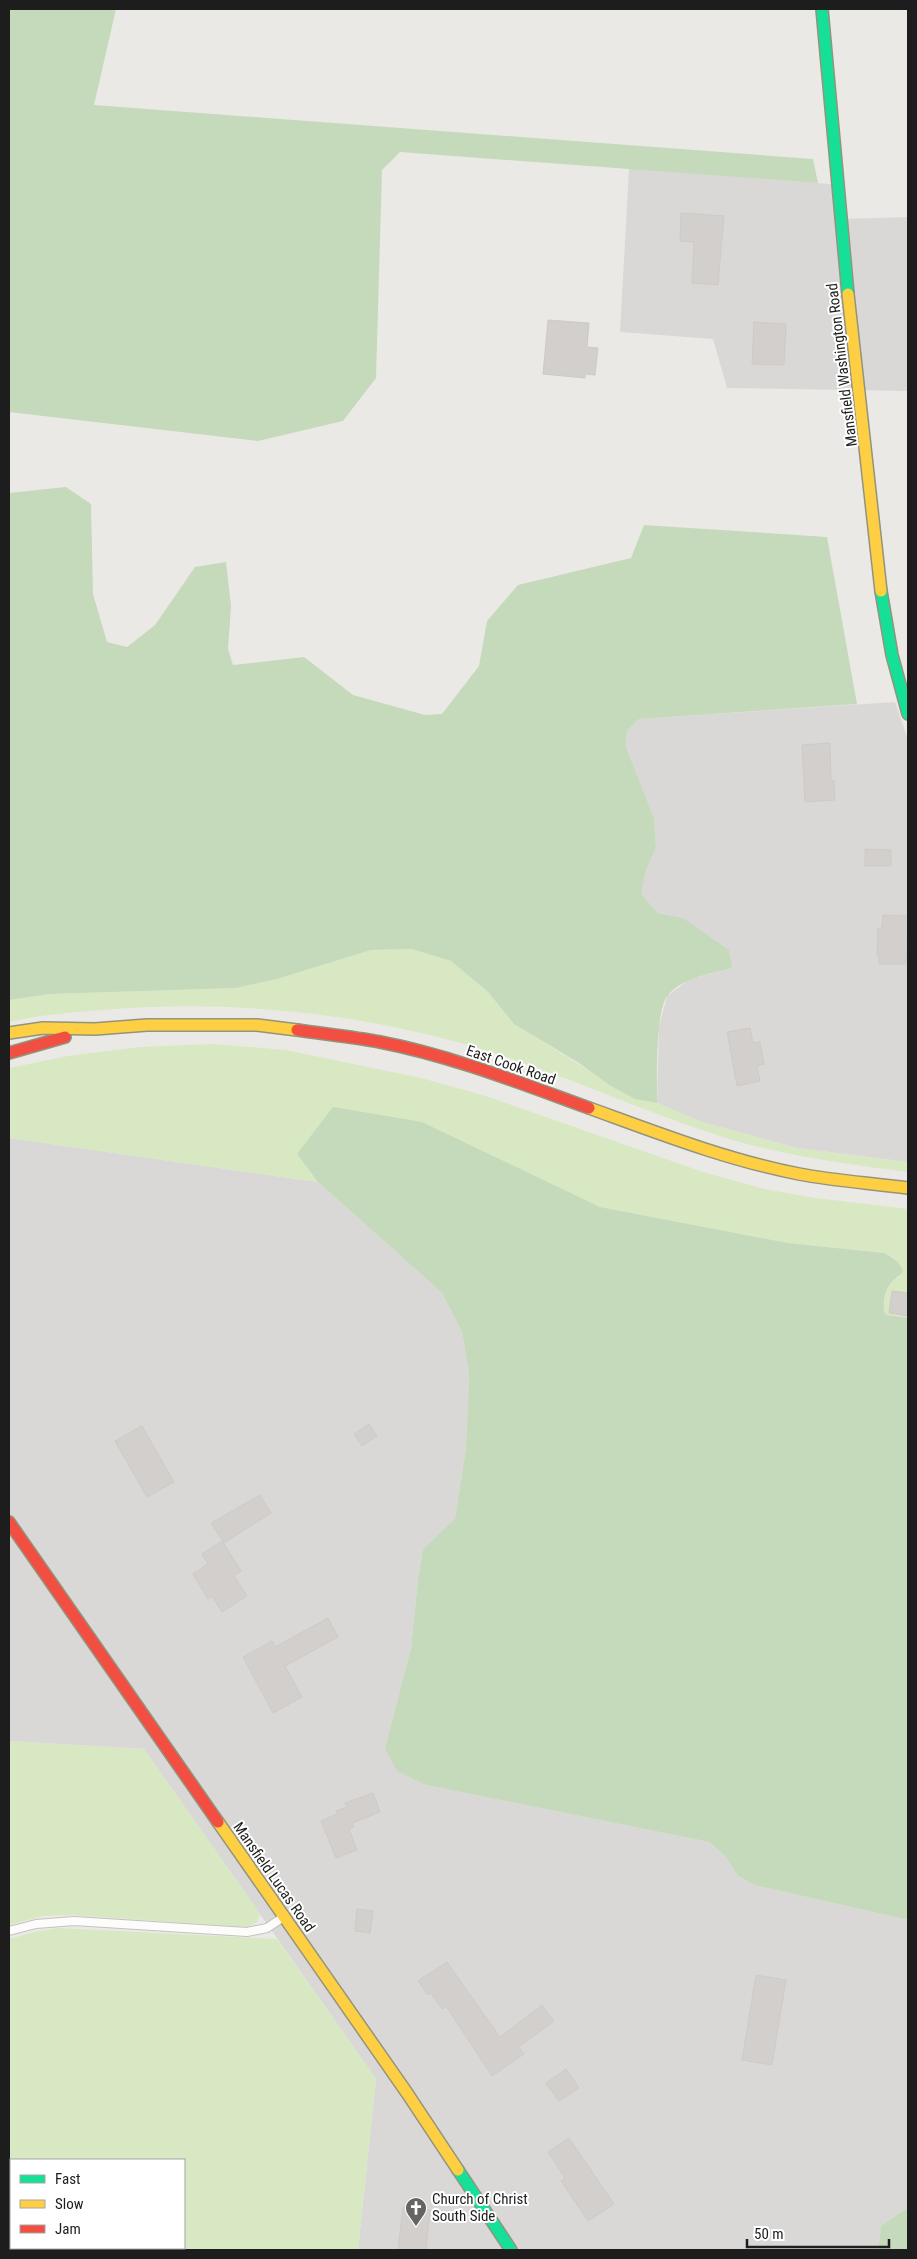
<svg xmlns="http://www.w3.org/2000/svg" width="917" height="2259" font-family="'Roboto Condensed',sans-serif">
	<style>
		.residential { fill: #dad8d6 }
		.religious { fill: #d9d8d7 }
		.grass { fill: #d7e8c3; fill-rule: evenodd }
		.forest { fill: #c5daba }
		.building { fill: #d2cfcc; stroke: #cecbc6 }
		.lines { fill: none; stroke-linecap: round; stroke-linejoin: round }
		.lane-casing { stroke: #c4c3c1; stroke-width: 10 }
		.fast-casing { stroke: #92947e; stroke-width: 14 }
		.slow-casing { stroke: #92947e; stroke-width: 14 }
		.jam-casing { stroke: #92947e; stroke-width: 14 }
		.lane { stroke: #fcfcfb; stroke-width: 8 }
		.fast { stroke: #16e098; stroke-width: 11 }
		.slow { stroke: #ffcf43; stroke-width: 11 }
		.jam { stroke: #f24e42; stroke-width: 11 }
		.labels { text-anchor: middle; stroke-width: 4; stroke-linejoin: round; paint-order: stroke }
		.street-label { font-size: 15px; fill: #1d1d1d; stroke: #fff }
		.poi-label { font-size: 15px; fill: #1d1d1d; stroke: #fff; text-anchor: start }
	</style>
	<rect width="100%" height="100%" fill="#ebe9e5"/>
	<g class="residential">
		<polygon points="629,168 842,185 843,219 908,217 908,391 727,388 713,339 620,332"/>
		<polygon points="895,702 908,740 908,1162 797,1148 702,1122 657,1103 659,1027 667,996 690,979 732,968 704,934 683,918 658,913 640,894 646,870 656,848 654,818 626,747 627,731 639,719"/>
		<polygon points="9,1138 318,1182 442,1293 462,1332 469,1374 466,1448 455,1520 423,1549 418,1579 411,1648 385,1748 426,1785 709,1842 726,1857 738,1876 754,1885 908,1920 908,2207 881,2226 878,2250 492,2250 376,2079 144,1749 9,1741"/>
	</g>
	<polygon class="religious" points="376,2079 492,2250 358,2250"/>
	<g class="grass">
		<path d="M412 949 451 961 488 992 514 1024 635 1099 657 1103 702 1122 797 1148 908 1162V1172C847 1164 785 1156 726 1138 646 1113 570 1077 491 1052 369 1014 241 1000 115 1009 79 1012 43 1014 9 1022V1000L50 994 236 988 277 979 371 950Z"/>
		<path d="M214 1044 286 1050 421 1078 486 1096 703 1172 764 1189 816 1198 908 1209V1318L887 1315 884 1312C884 1297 886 1284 900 1276L893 1256 884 1253 788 1243 600 1207 422 1122 297 1154 318 1182 9 1138V1068L68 1056 140 1047Z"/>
		<polygon points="9,1741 144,1749 260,1914 257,1922 247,1927 70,1915 43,1916 9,1925"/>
		<path d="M58 1928 277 1939 376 2079 358 2250H9V1939L35 1932ZM11 2160H184V2248H11Z"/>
	</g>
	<g class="forest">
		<polygon points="9,9 116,9 94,105 813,159 818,183 400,152 382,170 376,378 343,421 258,441 9,412"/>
		<path d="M66 487 91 504 93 594 107 642 127 647 155 625 195 567 226 562 231 606 228 649 233 665 304 657 353 695 425 715 442 714 479 666 487 621 518 585 631 558 644 525 827 537 857 704 639 719 627 731 626 747 654 818 656 848 646 870 641 894 658 913 683 918 729 950 732 968C710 974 684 977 668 995 655 1010 657 1081 657 1103L635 1099 611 1086 579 1063 514 1024 488 992 451 961 412 949 371 950 277 979 236 988 50 994 9 1000V493Z"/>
		<path d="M333 1107 422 1122 600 1207 788 1243 884 1253C893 1257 898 1261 903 1270 901 1275 899 1275 895 1279 885 1287 883 1300 884 1312L887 1315 908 1318V1920L754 1885 738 1876 726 1857 709 1842 426 1785 397 1771 385 1748 411 1648 418 1579 423 1549 455 1519 466 1448 469 1374 462 1332 442 1293 318 1182 297 1154Z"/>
		<polygon points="908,2207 908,2250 878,2250 881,2226"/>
	</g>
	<g class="building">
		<polygon points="681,213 724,216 718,285 692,283 694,242 680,241"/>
		<polygon points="548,320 589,323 587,347 598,348 595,375 585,374 585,378 543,374"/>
		<polygon points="754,322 786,324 784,365 752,364"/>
		<polygon points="830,743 831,781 834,780 835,800 805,802 802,745"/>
		<polygon points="865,849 891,850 891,866 865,866"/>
		<polygon points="883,915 908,916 906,964 879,964 879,956 877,955 878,928 882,928"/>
		<polygon points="750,1028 753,1043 760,1042 764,1064 757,1066 760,1081 737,1086 727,1032"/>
		<polygon points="892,1291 908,1293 908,1316 889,1313"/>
		<polygon points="369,1424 377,1436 362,1446 354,1434"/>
		<polygon points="142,1426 174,1482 147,1497 115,1441"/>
		<polygon points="260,1495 271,1513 224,1543 211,1523"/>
		<polygon points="222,1541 241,1571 234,1576 247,1596 222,1612 212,1596 208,1599 193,1574 208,1564 202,1554"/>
		<polygon points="328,1618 338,1637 285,1666 302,1697 273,1713 243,1657 272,1641 275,1647"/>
		<polygon points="373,1793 380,1812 352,1823 354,1827 349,1829 357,1850 336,1858 321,1821 337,1814 336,1811 347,1807 345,1803"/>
		<polygon points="357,1909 373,1911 370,1933 355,1931"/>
		<polygon points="447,1962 500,2037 542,2005 554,2021 519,2047 524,2054 492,2076 446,2006 442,2009 431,1993 428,1995 418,1981"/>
		<polygon points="756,1975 786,1980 772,2065 742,2060"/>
		<polygon points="566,2069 579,2088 559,2101 546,2083"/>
		<polygon points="569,2138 614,2204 588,2221 561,2181 565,2178 548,2152"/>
		<polygon points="403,2207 430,2210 426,2250 398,2250"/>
	</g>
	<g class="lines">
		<g class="lane-casing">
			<polyline id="lane" points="9,1931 36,1924 74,1921 247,1932 267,1928 282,1918"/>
		</g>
		<g class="fast-casing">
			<g id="fast">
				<polyline points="822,9 848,294"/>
				<polyline points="881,591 892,655 908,714"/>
				<polyline points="458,2170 511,2250"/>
			</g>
		</g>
		<g class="slow-casing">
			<g id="slow">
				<polyline points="848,294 881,591"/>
				<polyline points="9,1033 43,1028 95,1029 147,1025 257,1025 297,1030"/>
				<path d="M589 1108C658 1133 727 1160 799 1174 835 1181 872 1183 908 1188"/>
				<polyline points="218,1822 407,2093 458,2170"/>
			</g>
		</g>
		<g class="jam-casing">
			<g id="jam">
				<path d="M297 1030C324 1034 353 1037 380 1042 452 1056 520 1083 589 1108"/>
				<polyline points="9,1053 65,1037"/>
				<polyline points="9,1522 218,1822"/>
			</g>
		</g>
		<use href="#lane" class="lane"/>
		<use href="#fast" class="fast"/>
		<use href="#slow" class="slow"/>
		<use href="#jam" class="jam"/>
	</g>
	<defs>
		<g id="church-pin" transform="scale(1.125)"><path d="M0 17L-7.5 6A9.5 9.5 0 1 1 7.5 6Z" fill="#656463" stroke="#fff"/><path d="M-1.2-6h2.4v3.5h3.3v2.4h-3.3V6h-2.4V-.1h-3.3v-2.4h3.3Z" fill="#fff"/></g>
	</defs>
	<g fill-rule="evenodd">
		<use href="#church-pin" x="416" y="2208"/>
	</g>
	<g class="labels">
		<g class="street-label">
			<text transform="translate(842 365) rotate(-97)" y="5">Mansfield Washington Road</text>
			<text transform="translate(511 1065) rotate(19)" y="5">East Cook Road</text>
			<text transform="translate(274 1877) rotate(55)" y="5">Mansfield Lucas Road</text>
		</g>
		<g class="poi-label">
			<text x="432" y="2204">Church of Christ<tspan x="432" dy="17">South Side</tspan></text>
		</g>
	</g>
	<rect width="917" height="2259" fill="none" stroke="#1d1d1d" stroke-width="20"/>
	<rect x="10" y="2159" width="175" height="90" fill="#ffffff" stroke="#a5a5a5"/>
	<rect x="20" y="2175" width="25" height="8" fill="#16e098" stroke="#a5a5a5"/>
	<text x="55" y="2184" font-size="15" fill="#1d1d1d">Fast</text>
	<rect x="20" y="2200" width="25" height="8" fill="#ffcf43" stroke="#a5a5a5"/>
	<text x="55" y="2209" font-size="15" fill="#1d1d1d">Slow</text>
	<rect x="20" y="2225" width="25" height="8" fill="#f24e42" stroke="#a5a5a5"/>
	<text x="55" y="2234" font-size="15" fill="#1d1d1d">Jam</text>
	<path d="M747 2239v8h142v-8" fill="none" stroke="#1d1d1d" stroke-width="2.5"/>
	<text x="754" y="2239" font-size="15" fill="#1d1d1d" stroke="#ffffff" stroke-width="4" paint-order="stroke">50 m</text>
</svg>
